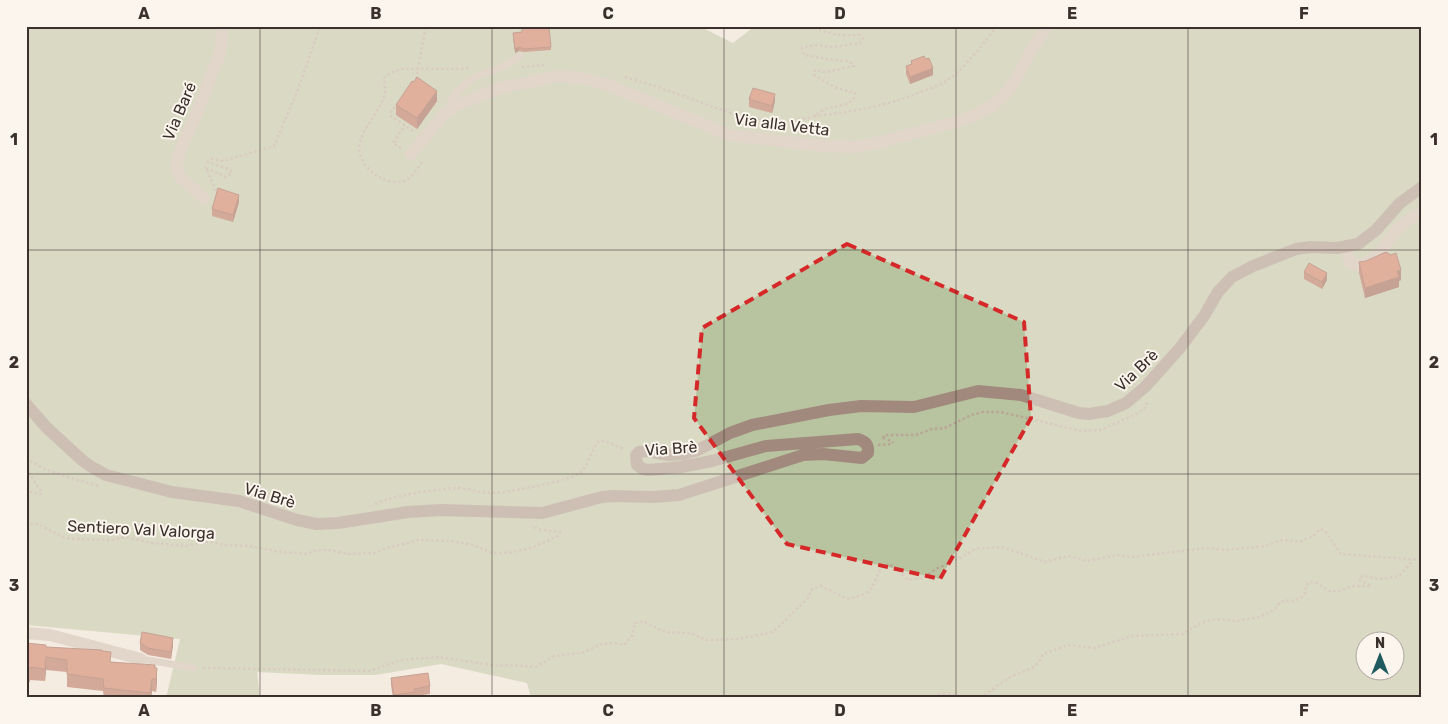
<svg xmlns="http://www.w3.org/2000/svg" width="1448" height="724" font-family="Rubik,sans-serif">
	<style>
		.green { fill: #b8c4a0; fill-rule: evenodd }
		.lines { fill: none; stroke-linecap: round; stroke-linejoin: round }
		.path { stroke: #b9a596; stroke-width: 2.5; stroke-dasharray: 2.5 2.5; stroke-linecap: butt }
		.lane { stroke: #cdbbac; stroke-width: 7 }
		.street { stroke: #cdbbac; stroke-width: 12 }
		.secondary { stroke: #a18a7d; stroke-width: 12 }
		.wall { fill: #ac5a40 }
		.shaded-wall { fill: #8c4a34 }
		.building { fill: #c8694b; stroke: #8c4a34 }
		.marked { fill: none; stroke: #d62828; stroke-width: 4; stroke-dasharray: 10 6; stroke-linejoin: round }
		.grid { fill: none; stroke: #3b302b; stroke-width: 1; stroke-opacity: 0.55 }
		.labels { text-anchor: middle; stroke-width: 4; stroke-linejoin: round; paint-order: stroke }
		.street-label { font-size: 16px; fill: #3b302b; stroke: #fbf5ee }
		.neatline { fill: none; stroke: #3b302b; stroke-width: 2 }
		.grid-label { font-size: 16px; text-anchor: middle; font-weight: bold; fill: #3b302b }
	</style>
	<rect width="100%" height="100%" fill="#f4ebe1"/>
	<path class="green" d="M26 26H699L733 43 755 26H1422V698H531L527 683 441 664 375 675H320L257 672 260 698H166L180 639 26 625ZM1366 642H1396V672H1366Z"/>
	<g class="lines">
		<g class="path">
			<polyline points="522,67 544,65"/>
			<path d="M625 77 655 86 736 115 764 120 784 122 813 117 825 109 847 104 853 100 855 93 834 87 814 75 815 70 825 72 854 66 849 61H841L804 55 802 48 814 45 832 47 860 43 863 39 860 35C842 36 828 35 812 26"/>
			<polyline points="416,79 426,26"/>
			<polyline points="401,99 390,113 391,116 415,132"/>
			<path d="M814 116C852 112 888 106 923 91 931 88 941 85 948 80 967 66 982 44 998 26"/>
			<polyline points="401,148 393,143 405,125"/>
			<path d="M422 162C415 172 409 183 396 182 385 181 376 177 369 169 343 143 377 120 385 94 386 89 384 83 384 78L390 73 401 69H456L471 68"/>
			<polyline points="216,191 206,168 226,177 232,173 228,169 208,162 211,159 223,161 274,146 299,87 320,26"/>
			<polyline points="883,438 884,435 916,435 932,429 945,428 971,415 983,412 1000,412 1027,418 1080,431 1101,430 1138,413 1146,407 1147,402"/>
			<polyline points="883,438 893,442"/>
			<polyline points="878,445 892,444 893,442"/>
			<path d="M26 458C47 473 75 479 99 486"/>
			<polyline points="26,468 42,493 40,494 26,491"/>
			<path d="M375 504C398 494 428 491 453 488 465 487 479 493 491 493 503 494 572 480 580 473 590 464 590 450 599 441 609 440 615 447 625 449"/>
			<polyline points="26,526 34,523 38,524 63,537 75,539 112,540 125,537 152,543 186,546 202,542 213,542 224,545 250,546 275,551 306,554 317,550 328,550 348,554 374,553 387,548 418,540 451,541 473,545 492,553 508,553 531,548 558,536 560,532 541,530 532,526"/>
			<path d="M203 668 370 671 400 660 439 657 499 666 509 665 536 667 554 656 582 653 601 644 613 643 624 645 632 636 635 623 643 621 665 632 691 633 706 640 738 639 773 632 808 598 812 589 821 586 848 599C875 592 870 589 882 567L889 564 898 570 908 580 923 578 936 569 962 557 975 549 1002 547 1045 562 1069 556 1088 561 1118 555 1133 557 1206 548 1227 550 1265 546 1282 540 1299 542 1313 536 1320 529 1324 530 1341 554 1422 560"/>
			<path d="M935 698 936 695C946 693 952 692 960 698"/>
			<path d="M980 698C991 691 1001 682 1013 676 1027 669 1035 671 1043 654L1068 645 1095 648 1132 636 1183 634 1201 623 1216 619 1236 621 1260 617 1274 610 1280 603 1285 600 1293 601 1301 598 1305 593 1306 586 1310 582 1317 583 1329 591H1339L1354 586H1371L1359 579 1363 576 1381 579 1399 576 1413 561"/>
		</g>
		<g class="lane">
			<polyline points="449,109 452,98 465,84 478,76 506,65 520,56"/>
			<polyline points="141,659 194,668"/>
		</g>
		<g class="street">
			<polyline points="411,154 444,114 454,106 500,88 559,76 581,78 606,84 729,135 823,146 855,147 881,142 956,122 973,116 992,106 1009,90 1016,78 1033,48 1047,26"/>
			<polyline points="204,198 180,177 176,168 181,148 199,108 218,58 221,50 222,26"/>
			<path d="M1346 248 1350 262 1356 265C1376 265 1385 244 1396 231 1403 223 1413 217 1422 212"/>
			<polyline points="26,633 50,635 141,659"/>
		</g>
		<path class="secondary" d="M26 404 47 428 82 460 90 466 106 475 172 492 239 501 297 520 317 524 338 523 408 512 441 510 542 513 602 497 613 496 653 497 679 495 803 455 823 454 862 458 868 453C869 445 865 441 858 439L766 446 712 461 681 467 648 470 643 469 637 465 636 455 639 452 647 451 668 455 684 454 698 450 730 433 752 425 829 410 861 406 914 407 978 391 1021 395 1079 413 1089 414 1108 411 1126 403 1145 387 1180 348 1204 316 1218 292 1232 277 1253 266 1296 249 1311 247 1337 248 1358 244 1376 230 1400 203 1422 187"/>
	</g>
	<g class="wall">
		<polygon points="513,37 551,47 551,50 524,52 519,51 515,53"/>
		<polygon points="911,61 933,75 910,84 906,74 906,66 911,65"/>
		<polygon points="749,99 775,101 772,113 749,107"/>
		<polygon points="437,101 417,129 396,115 396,105"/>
		<polygon points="239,202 233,222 212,216 212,209"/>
		<polygon points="1359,262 1401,280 1399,281 1399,287 1365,298 1359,273"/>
		<polygon points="1304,272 1327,280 1322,289 1304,279"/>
		<polygon points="26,643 46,647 102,651 111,662 155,668 157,681 156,692 152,691 151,698 104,698 103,691 67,687 67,672 46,670 45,681 30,680 30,682 26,681"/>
		<polygon points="140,643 173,645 171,659 148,655 140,650"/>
		<polygon points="391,678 430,686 430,694 415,696 415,698 393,698 391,685"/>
	</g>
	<g class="shaded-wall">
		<polygon points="519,47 519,51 515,53 515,49"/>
		<polygon points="933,68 933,75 910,84 910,77"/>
		<polygon points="437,91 437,101 417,129 417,118"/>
		<polygon points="775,94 775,101 772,113 772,106"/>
		<polygon points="239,195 239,202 233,222 233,215"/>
		<polygon points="1401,270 1401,280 1399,281 1399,287 1365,298 1365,288"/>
		<polygon points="1327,273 1327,280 1322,289 1322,282"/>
		<polygon points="173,638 173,645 171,659 171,652"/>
		<polygon points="46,645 46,670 45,681 45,669"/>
		<polygon points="157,668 157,681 156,692 156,679"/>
		<polygon points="152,679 152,691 151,698 150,698"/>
	</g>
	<g class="building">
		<polygon points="522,26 542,26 549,27 551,47 524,49 519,47 515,49 513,33 522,32"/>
		<polygon points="924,56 925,59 929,58 933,68 910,77 906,66 912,64 911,61"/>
		<polygon points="417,77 437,91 417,118 396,105 412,81 414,82"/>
		<polygon points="753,88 775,94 772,106 749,99"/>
		<polygon points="218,188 239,195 233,215 212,209"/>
		<polygon points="1386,252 1391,255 1396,253 1401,270 1397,271 1399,277 1365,288 1359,262 1366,261"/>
		<polygon points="1309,263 1327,273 1322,282 1304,272"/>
		<polygon points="142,632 173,638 171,652 148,648 140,643"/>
		<polygon points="26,643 46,645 46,647 102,650 102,651 111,652 110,662 155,665 155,668 157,668 156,679 152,679 150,693 104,688 103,679 67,674 67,660 46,657 45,669 30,667 30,669 26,668"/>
		<polygon points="428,673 430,686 414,689 415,692 394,695 391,678"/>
	</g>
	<path d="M0 0H1448V724H0ZM847 244 1024 322 1031 418 940 579 787 544 694 418 702 328Z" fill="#f4ebe1" fill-opacity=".55" fill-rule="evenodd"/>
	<path class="marked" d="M847 244 1024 322 1031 418 940 579 787 544 694 418 702 328Z"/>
	<path class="grid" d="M260 26V698M492 26V698M724 26V698M956 26V698M1188 26V698M26 250H1422M26 474H1422"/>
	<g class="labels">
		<g class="street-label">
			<text transform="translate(179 111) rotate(-67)" y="6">Via Baré</text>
			<text transform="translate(782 124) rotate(7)" y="6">Via alla Vetta</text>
			<text transform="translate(1136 370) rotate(-44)" y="6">Via Brè</text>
			<text transform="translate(671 448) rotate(-4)" y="6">Via Brè</text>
			<text transform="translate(270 495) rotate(17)" y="6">Via Brè</text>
			<text transform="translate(141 529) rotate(3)" y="6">Sentiero Val Valorga</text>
		</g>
	</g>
	<rect width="1448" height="724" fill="none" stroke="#fbf5ee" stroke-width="55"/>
	<g transform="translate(1380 656)"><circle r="24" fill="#fbf5ee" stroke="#aea6a0"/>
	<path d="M0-4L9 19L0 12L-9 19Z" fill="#1f5a5e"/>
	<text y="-8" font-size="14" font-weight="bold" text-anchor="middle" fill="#3b302b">N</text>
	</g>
	<rect x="28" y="28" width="1392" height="668" class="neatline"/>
	<g class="grid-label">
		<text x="144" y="19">A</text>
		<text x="376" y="19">B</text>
		<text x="608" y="19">C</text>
		<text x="840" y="19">D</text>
		<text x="1072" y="19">E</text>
		<text x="1304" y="19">F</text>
		<text x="14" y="145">1</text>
		<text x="1434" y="145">1</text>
		<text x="14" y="368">2</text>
		<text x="1434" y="368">2</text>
		<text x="14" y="591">3</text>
		<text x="1434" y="591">3</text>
		<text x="144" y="716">A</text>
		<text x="376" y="716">B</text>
		<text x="608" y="716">C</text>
		<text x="840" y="716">D</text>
		<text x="1072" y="716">E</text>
		<text x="1304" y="716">F</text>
	</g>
</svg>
